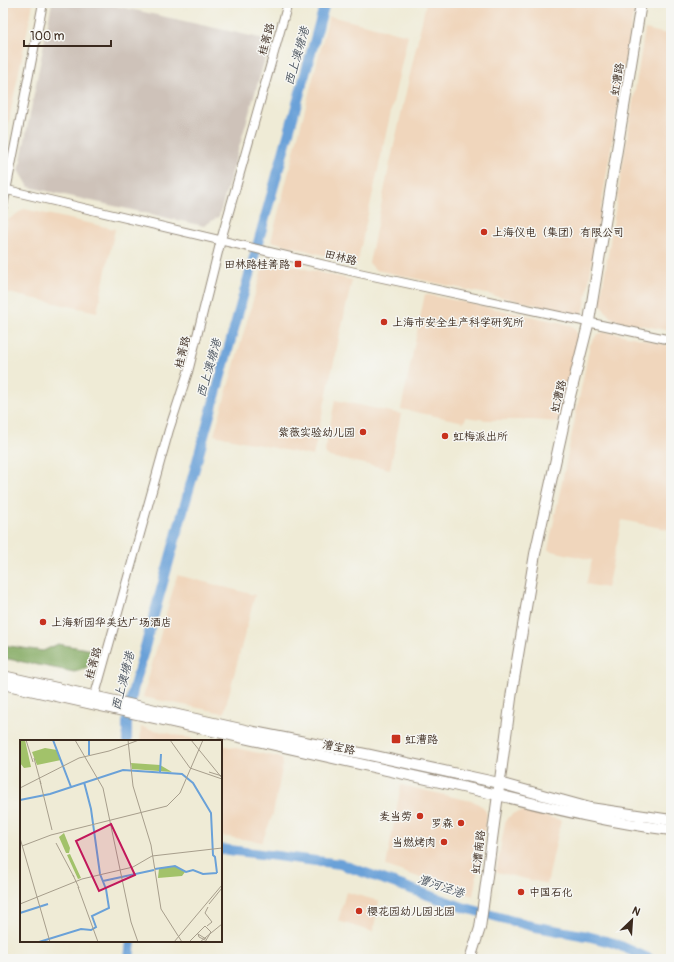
<svg xmlns="http://www.w3.org/2000/svg" width="674" height="962" font-family="Pangolin,'LXGW WenKai TC',sans-serif">
	<style>
		.built { fill: #f0d6bc }
		.industrial { fill: #cec2b9 }
		.forest { fill: #81a85e; stroke: #5e693e }
		.lines { fill: none; stroke-linecap: round; stroke-linejoin: round }
		.river { stroke: #6aa1d8; stroke-width: 10 }
		.minor-casing { stroke: #958a7a; stroke-width: 10 }
		.major-casing { stroke: #958a7a; stroke-width: 12 }
		.minor { stroke: #fff; stroke-width: 8 }
		.major { stroke: #fff; stroke-width: 10 }
		.poi-dot { fill: #c8321e; stroke: #f6f6f2; stroke-width: 1.5 }
		.labels { text-anchor: middle; stroke-width: 3; stroke-linejoin: round; paint-order: stroke }
		.street-label { font-size: 11px; fill: #3b2a1e; stroke: #f6f6f2 }
		.poi-label { font-size: 11px; fill: #3b2a1e; stroke: #f6f6f2; text-anchor: start }
		.water-label { font-size: 12px; font-style: italic; fill: #4b545f; stroke: #f6f6f2 }
		.inset-river { fill: none; stroke: #6aa1d8; stroke-width: 2 }
		.inset-road { fill: none; stroke: #a79e8c; stroke-width: 1 }
		.view { fill: #c2185b; fill-opacity: 0.15; stroke: #c2185b; stroke-width: 2 }
		.inset-edge { fill: none; stroke: #3b2a1e; stroke-width: 2 }
	</style>
	<rect width="100%" height="100%" fill="#f6f6f2"/>
	<filter id="ink" filterUnits="userSpaceOnUse"><feTurbulence type="fractalNoise" baseFrequency=".025" numOctaves="2"/><feDisplacementMap in="SourceGraphic" scale="8" xChannelSelector="R" yChannelSelector="G"/><feConvolveMatrix kernelMatrix="1 2 1 2 8 2 1 2 1" color-interpolation-filters="sRGB"/></filter>
	<filter id="wash" filterUnits="userSpaceOnUse"><feTurbulence type="fractalNoise" baseFrequency=".012" numOctaves="4" result="noise"/><feDisplacementMap in="SourceGraphic" scale="16" xChannelSelector="R" yChannelSelector="G"/><feGaussianBlur stdDeviation="0.9" result="paint"/><feColorMatrix in="noise" values="0 0 0 0 0 0 0 0 0 0 0 0 0 0 0 0 0 1.4 0 .05"/><feComposite in="paint" operator="in"/></filter>
	<g filter="url(#wash)">
		<rect width="100%" height="100%" fill="#efebd6"/>
		<g class="built">
			<polygon points="3,3 33,3 3,149"/>
			<polygon points="426,3 635,3 584,311 578,314 376,270 369,263 390,163"/>
			<polygon points="329,16 408,35 357,264 271,241"/>
			<polygon points="645,29 671,35 671,331 615,320 609,316 600,303"/>
			<polygon points="24,209 115,229 97,312 3,292 3,246 8,220"/>
			<polygon points="272,261 352,280 313,456 214,435 263,266"/>
			<polygon points="425,294 563,323 572,326 575,329 579,339 558,422 533,420 486,420 466,417 464,422 401,409"/>
			<polygon points="604,332 610,332 671,346 671,530 622,520 607,588 586,584 592,560 548,550 590,345 594,339 598,334"/>
			<polygon points="335,400 401,414 390,469 330,457 326,454 325,451"/>
			<polygon points="177,575 255,595 224,713 143,697"/>
			<polygon points="141,727 202,741 140,741"/>
			<polygon points="221,745 282,758 283,764 273,814 262,842 221,836"/>
			<polygon points="401,785 475,802 483,807 487,814 473,896 386,866"/>
			<polygon points="524,811 561,820 547,884 496,872 505,823 509,817 514,813"/>
			<polygon points="346,892 379,901 373,932 338,921"/>
		</g>
		<polygon class="industrial" points="52,3 103,3 260,38 268,48 219,216 204,226 29,187 19,170"/>
		<path class="forest" d="M58 644 93 650C92 665 88 669 74 672L3 658V645L43 651Z"/>
		<g class="lines">
			<g class="river">
				<polyline points="127,741 127,723 133,690 325,3"/>
				<polyline points="221,849 340,864 462,907 531,926 587,936 614,943 650,959"/>
				<polyline points="129,959 131,941"/>
			</g>
		</g>
	</g>
	<g filter="url(#ink)">
		<g class="lines">
			<g class="minor-casing">
				<g id="minor">
					<polyline points="3,189 359,273 671,340"/>
					<polyline points="3,206 43,3"/>
					<polyline points="93,702 169,430 188,372 221,240 288,3"/>
				</g>
			</g>
			<g class="major-casing">
				<g id="major">
					<polyline points="3,676 254,732 370,755 499,783 590,808 671,820"/>
					<path d="M3 684 498 795C555 809 612 823 671 830"/>
					<polyline points="470,959 480,928 512,691 535,554 569,400 589,321 641,3"/>
				</g>
			</g>
			<use href="#minor" class="minor"/>
			<use href="#major" class="major"/>
		</g>
	</g>
	<g class="poi-dot">
		<circle cx="484" cy="232" r="4"/>
		<rect x="294" y="260" width="8" height="8" rx="2"/>
		<circle cx="384" cy="322" r="4"/>
		<circle cx="363" cy="432" r="4"/>
		<circle cx="445" cy="436" r="4"/>
		<circle cx="43" cy="622" r="4"/>
		<rect x="391" y="734" width="10" height="10" rx="2"/>
		<circle cx="420" cy="816" r="4"/>
		<circle cx="461" cy="823" r="4"/>
		<circle cx="444" cy="842" r="4"/>
		<circle cx="521" cy="892" r="4"/>
		<circle cx="359" cy="911" r="4"/>
	</g>
	<g class="labels">
		<g class="street-label">
			<text transform="translate(266 39) rotate(-74)" y="4">桂箐路</text>
			<text transform="translate(617 79) rotate(-81)" y="4">虹漕路</text>
			<text transform="translate(341 257) rotate(14)" y="4">田林路</text>
			<text transform="translate(182 352) rotate(-76)" y="4">桂箐路</text>
			<text transform="translate(558 396) rotate(-76)" y="4">虹漕路</text>
			<text transform="translate(93 663) rotate(-74)" y="4">桂箐路</text>
			<text transform="translate(339 747) rotate(12)" y="4">漕宝路</text>
			<text transform="translate(478 852) rotate(-83)" y="4">虹漕南路</text>
		</g>
		<g class="poi-label">
			<text x="492" y="236">上海仪电（集团）有限公司</text>
			<text x="290" y="268" text-anchor="end">田林路桂箐路</text>
			<text x="392" y="326">上海市安全生产科学研究所</text>
			<text x="355" y="436" text-anchor="end">紫薇实验幼儿园</text>
			<text x="453" y="440">虹梅派出所</text>
			<text x="51" y="626">上海新园华美达广场酒店</text>
			<text x="405" y="743">虹漕路</text>
			<text x="412" y="820" text-anchor="end">麦当劳</text>
			<text x="453" y="827" text-anchor="end">罗森</text>
			<text x="436" y="846" text-anchor="end">当燃烤肉</text>
			<text x="529" y="896">中国石化</text>
			<text x="367" y="915">樱花园幼儿园北园</text>
		</g>
		<g class="water-label">
			<text transform="translate(297 56) rotate(-74)" y="4">西上澳塘港</text>
			<text transform="translate(209 368) rotate(-74)" y="4">西上澳塘港</text>
			<text transform="translate(123 681) rotate(-76)" y="4">西上澳塘港</text>
			<text transform="translate(441 886) rotate(19)" y="4">漕河泾港</text>
		</g>
	</g>
	<g transform="translate(20 740)">
		<rect width="202" height="202" fill="#efebd6"/>
		<path d="M0 0H5L11 27 4 28 0 23ZM25 8 37 10 41 20 17 25 12 12ZM111 23 140 25 152 32 112 29ZM44 93 50 108 49 113H46L39 97ZM50 114 61 138 58 139 47 115ZM155 126 165 132 162 136 138 138 139 128Z" fill="#a2c26a"/>
		<path class="inset-river" d="M33 0 51 47M69 0V15M140 32 141 14M0 60 30 54 103 30 162 34 173 43 191 73 193 115 195 117 197 133M135 129 155 126 166 132 173 130 183 134 197 133M83 141 134 130M0 173 28 164M19 202 61 189 71 190 76 187 72 176 89 168 86 149 80 134 71 69 64 42"/>
		<path class="inset-road" d="M6 0 13 22M55 0 83 48 111 182 118 202M108 0 113 46 131 105 141 169 162 202M150 0 170 28 202 39M171 0 202 38M14 18 21 44M189 32 202 36M20 41 32 90M0 48 59 18 89 11 119 0M0 98 30 202M36 103 54 137M2 106 31 95 147 66 160 53 183 0M53 135 59 148M58 147 78 202M0 164 62 139 113 127 132 116 202 108M189 164 202 148M187 186 192 182 185 173 188 167M185 200 179 197 178 194 186 199M154 202 202 145M169 202 185 186 191 192 185 202M180 202 202 184"/>
		<path class="view" d="M91 84 115 135 79 151 56 101Z"/>
		<rect width="202" height="202" class="inset-edge"/>
	</g>
	<rect width="674" height="962" fill="none" stroke="#f6f6f2" stroke-width="16"/>
	<g transform="translate(632 920) rotate(25)" stroke="#f6f6f2" stroke-width="3" paint-order="stroke">
	<path d="M0-3L7 15L0 10L-7 15Z" fill="#3b2a1e"/>
	<text y="-6" font-size="11" font-weight="bold" text-anchor="middle" fill="#3b2a1e">N</text>
	</g>
	<path d="M24 40v6h87v-6" fill="none" stroke="#3b2a1e" stroke-width="2"/>
	<text x="30" y="40" font-size="12" fill="#3b2a1e" stroke="#f6f6f2" stroke-width="3" paint-order="stroke">100 m</text>
</svg>
